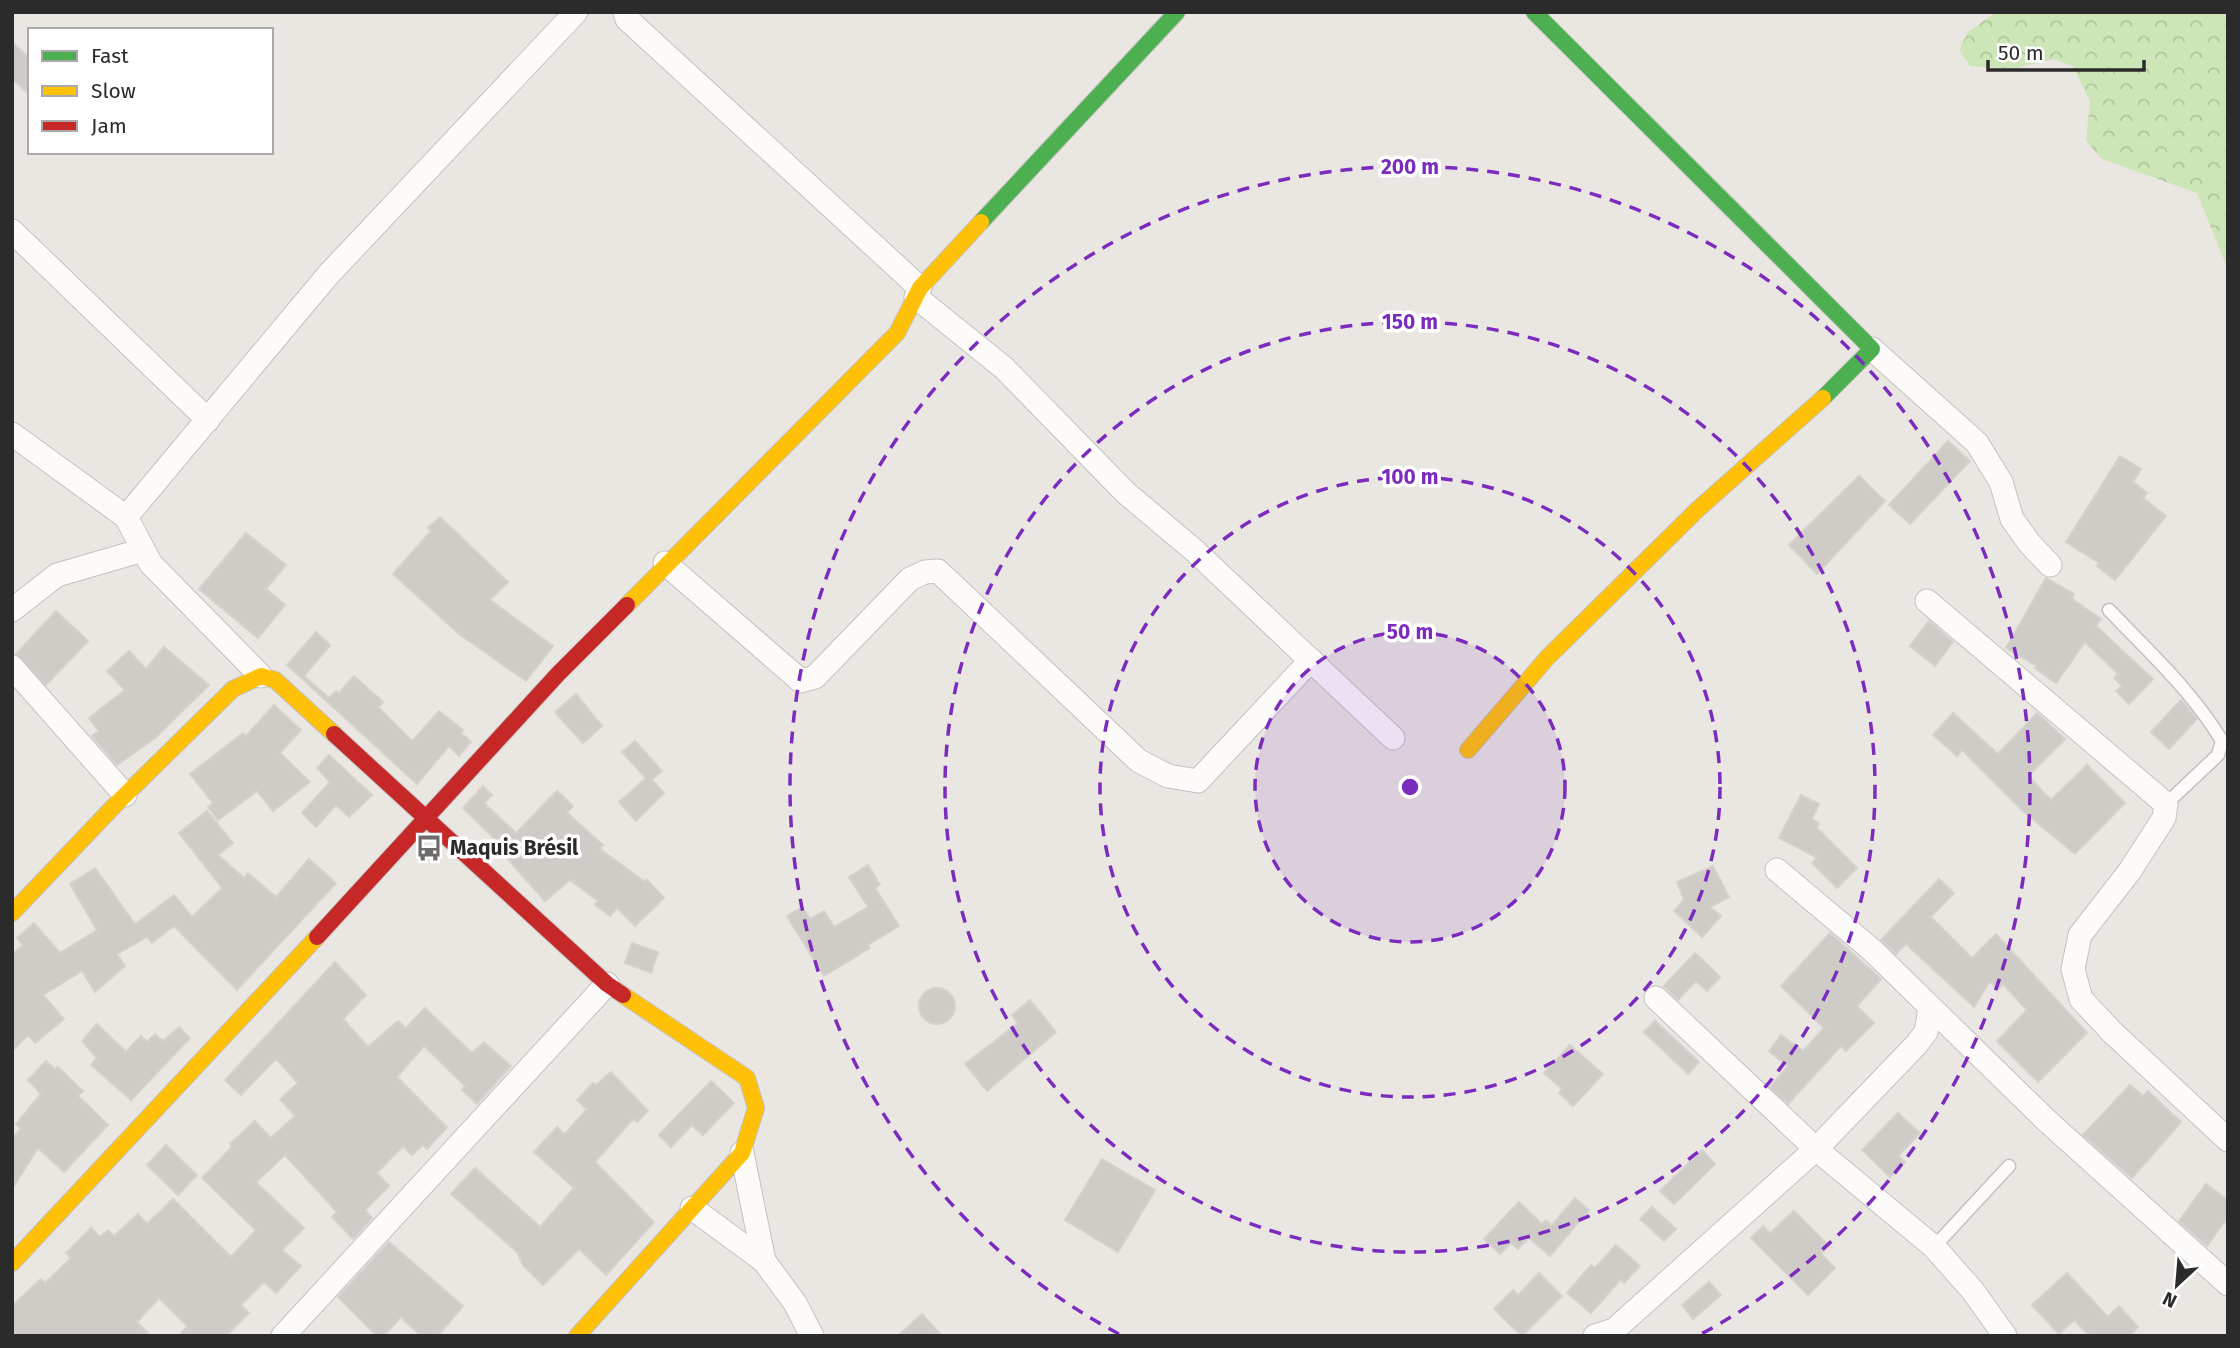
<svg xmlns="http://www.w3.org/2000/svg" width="2240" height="1348" font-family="'Fira Sans',sans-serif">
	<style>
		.forest { fill: url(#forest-crowns) }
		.building { fill: #cfccc8; stroke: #d5d1cd; stroke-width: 2 }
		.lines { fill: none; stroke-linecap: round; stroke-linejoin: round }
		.lane-casing { stroke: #c3c2c2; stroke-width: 15 }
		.street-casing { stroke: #c3c2c2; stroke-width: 25 }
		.fast-casing { stroke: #c3c2c2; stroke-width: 18 }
		.slow-casing { stroke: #c3c2c2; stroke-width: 18 }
		.jam-casing { stroke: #c3c2c2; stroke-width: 18 }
		.lane { stroke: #fcfbfa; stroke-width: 12 }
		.street { stroke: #fcfbfa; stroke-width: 23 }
		.fast { stroke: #4caf50; stroke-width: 16 }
		.slow { stroke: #ffc107; stroke-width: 16 }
		.jam { stroke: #c62828; stroke-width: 16 }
		.ring { fill: none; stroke: #7b2cbf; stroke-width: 3.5; stroke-dasharray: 12 9 }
		.labels { text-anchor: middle; stroke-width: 7; stroke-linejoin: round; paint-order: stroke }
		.poi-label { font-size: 21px; font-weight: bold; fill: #2b2b2b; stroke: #fff; text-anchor: start }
		.centre { fill: #7b2cbf; stroke: #fff; stroke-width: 3.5 }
		.ring-label { font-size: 21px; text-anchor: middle; font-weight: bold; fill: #7b2cbf; stroke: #fff; stroke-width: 7; stroke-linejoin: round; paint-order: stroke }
	</style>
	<defs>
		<pattern id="forest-crowns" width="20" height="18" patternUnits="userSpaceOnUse" patternTransform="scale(1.75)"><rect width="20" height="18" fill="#cde6b8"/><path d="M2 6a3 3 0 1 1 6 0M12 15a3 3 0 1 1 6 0" fill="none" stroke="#b0c59e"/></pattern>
	</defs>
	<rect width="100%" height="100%" fill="#eae6e1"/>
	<polygon class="forest" points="1996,12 2228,12 2228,270 2197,193 2102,159 2086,141 2090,102 2073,66 2053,59 2013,69 1970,66 1959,50 1968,32"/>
	<g class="building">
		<polygon points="12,42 30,59 30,95 12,79"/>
		<polygon points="1948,441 1970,461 1910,524 1889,505"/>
		<polygon points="2120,456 2141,469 2133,482 2147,493 2143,498 2166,516 2115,580 2097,566 2099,563 2066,542"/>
		<polygon points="1859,476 1885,501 1817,574 1789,545"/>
		<polygon points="440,517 508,582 490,600 553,646 526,681 459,634 393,574 431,531 428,528"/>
		<polygon points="246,533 286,565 266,589 285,605 258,638 199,589"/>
		<polygon points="2046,578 2074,594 2072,599 2101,619 2096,626 2153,679 2129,704 2116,691 2122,686 2114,678 2118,674 2085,642 2056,683 2035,668 2037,666 2006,648"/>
		<polygon points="56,611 88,641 46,685 16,654"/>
		<polygon points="1929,621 1953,642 1935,666 1910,646"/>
		<polygon points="316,632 330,645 304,676 329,698 336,691 339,693 354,676 383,702 378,707 412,741 439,711 463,730 461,733 471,742 459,756 449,746 417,784 287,665"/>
		<polygon points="164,647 209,685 155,738 117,765 92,736 99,731 89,718 125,690 107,671 129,651 146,669"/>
		<polygon points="576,694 602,726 583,743 555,712"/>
		<polygon points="2181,700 2197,719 2169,749 2151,732"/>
		<polygon points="274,705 301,730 280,753 310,782 273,811 257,791 218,820 208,807 213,803 190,774 243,733 246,736"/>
		<polygon points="1953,713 1998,754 2037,713 2065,739 2028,776 2051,800 2087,765 2125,803 2075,854 2024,812 1962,750 1957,756 1933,735"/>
		<polygon points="635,741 662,771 652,780 664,793 636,821 619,802 646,778 622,752"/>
		<polygon points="329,755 372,795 349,817 336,805 316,827 302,813 330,782 317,768"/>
		<polygon points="483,786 492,795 484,803 516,833 557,791 573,806 567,813 603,845 600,849 645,882 647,880 664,898 635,926 617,908 610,916 595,905 598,901 570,880 545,901 505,856 509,853 463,808"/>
		<polygon points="1801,795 1819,804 1812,819 1819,823 1817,828 1857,868 1837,888 1812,863 1817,858 1814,856 1816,854 1812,855 1779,838"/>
		<polygon points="207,811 233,843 218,855 244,878 248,873 276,897 309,859 336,883 237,990 174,926 152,943 147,937 117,954 125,966 95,992 82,971 43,995 64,1019 35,1043 28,1035 12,1051 12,954 23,945 17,938 34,923 60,953 97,930 70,884 95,868 135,924 174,895 192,917 222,888 179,833"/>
		<polygon points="868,865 880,885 875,888 899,926 868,945 870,948 824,976 787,916 802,907 810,919 824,911 834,927 868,907 849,877"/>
		<polygon points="1713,866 1729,897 1710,907 1721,916 1702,937 1674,911 1684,900 1677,882"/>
		<polygon points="1939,879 1954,893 1931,917 1972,958 1996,934 2087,1033 2038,1082 1997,1041 2027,1010 2003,984 1998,989 1990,981 1974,1007 1906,944 1896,954 1881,940"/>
		<polygon points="1830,933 1881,979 1857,1006 1874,1023 1846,1051 1841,1046 1788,1104 1770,1087 1788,1066 1769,1051 1781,1035 1803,1051 1824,1028 1781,986"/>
		<polygon points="632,943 658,952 651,973 625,963"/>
		<polygon points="1695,953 1720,977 1707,991 1696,981 1678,1000 1664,986"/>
		<polygon points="335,962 366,995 343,1019 368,1047 398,1021 406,1028 425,1008 472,1053 484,1042 511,1066 477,1104 462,1090 465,1086 424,1046 397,1077 447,1127 427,1149 423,1145 412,1155 403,1146 377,1173 389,1186 365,1210 372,1218 353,1239 332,1217 337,1212 285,1155 256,1182 304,1228 282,1250 301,1266 276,1293 264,1282 241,1305 249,1313 226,1336 179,1336 187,1326 159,1298 137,1322 151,1336 12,1336 12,1306 41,1279 45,1283 71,1258 66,1253 91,1228 100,1237 108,1230 114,1236 138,1214 147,1224 173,1199 231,1257 256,1230 202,1178 232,1147 230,1144 255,1121 271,1138 295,1116 280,1099 298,1083 276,1059 241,1095 225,1080"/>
		<circle cx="937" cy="1006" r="18"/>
		<polygon points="1030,1000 1056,1032 987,1091 965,1064 1018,1023 1012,1015"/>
		<polygon points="1655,1021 1699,1062 1688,1074 1644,1032"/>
		<polygon points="97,1024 126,1052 141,1036 147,1042 155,1034 163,1041 179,1027 190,1038 131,1100 91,1065 97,1058 82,1041"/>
		<polygon points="1570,1045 1603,1074 1573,1106 1559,1093 1562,1089 1544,1073"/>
		<polygon points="46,1061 55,1069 58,1067 83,1091 78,1096 108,1125 64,1172 38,1148 12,1189 12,1138 21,1129 16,1124 41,1094 28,1080"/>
		<polygon points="611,1072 648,1111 637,1122 633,1119 595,1162 654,1222 606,1275 579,1249 543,1285 523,1265 517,1252 451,1194 475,1168 540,1227 574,1188 534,1152 557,1127 565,1134 587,1109 577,1100 593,1083 596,1085"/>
		<polygon points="711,1081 734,1103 703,1135 692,1125 671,1147 659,1135"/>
		<polygon points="2130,1085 2143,1096 2148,1091 2181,1122 2132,1178 2083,1135"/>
		<polygon points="1898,1113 1920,1133 1898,1156 1905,1162 1890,1177 1862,1150"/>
		<polygon points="166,1145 197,1175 178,1195 147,1165"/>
		<polygon points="1702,1150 1715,1164 1674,1204 1660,1191"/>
		<polygon points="1102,1159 1155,1190 1118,1252 1065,1220"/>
		<polygon points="2206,1184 2228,1200 2228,1217 2207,1246 2179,1221"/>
		<polygon points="1575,1198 1589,1210 1550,1256 1529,1238 1518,1249 1511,1243 1500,1254 1484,1239 1519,1202 1542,1224 1546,1220 1552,1225"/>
		<polygon points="1652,1207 1676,1229 1664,1241 1640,1219"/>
		<polygon points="1794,1211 1829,1246 1821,1254 1835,1268 1808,1295 1751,1238 1763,1226 1770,1233"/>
		<polygon points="389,1242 463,1306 438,1336 421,1336 401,1317 383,1336 377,1336 338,1297"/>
		<polygon points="1616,1245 1640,1266 1624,1283 1620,1280 1591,1313 1567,1293 1591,1265 1595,1268"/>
		<polygon points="1539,1273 1562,1296 1522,1336 1494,1309 1513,1290 1518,1295"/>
		<polygon points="2067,1273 2108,1317 2119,1306 2138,1327 2130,1336 2090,1336 2074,1320 2059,1334 2032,1305"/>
		<polygon points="1709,1282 1721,1295 1693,1319 1682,1305"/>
		<polygon points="922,1314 942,1336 898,1336"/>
	</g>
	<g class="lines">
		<g class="lane-casing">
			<g id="lane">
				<path d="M2109 610C2148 651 2193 692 2222 741L2218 755 2166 804"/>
				<polyline points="1934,1247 2009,1166"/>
			</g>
		</g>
		<g class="street-casing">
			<g id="street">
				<polyline points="625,12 627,19 920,288"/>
				<polyline points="12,231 208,420"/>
				<polyline points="916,297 1004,368 1126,493 1195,551 1393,738"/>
				<polyline points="1872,349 1977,443 2001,482 2012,519 2030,544 2050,565"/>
				<polyline points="12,434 126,517 151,564 261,676"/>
				<polyline points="126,517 328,275 576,12"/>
				<polyline points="665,563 801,681 815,677 910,579 925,572 938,571 1139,761 1168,776 1198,781 1311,660"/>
				<polyline points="1927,601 2166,804 2164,818 2129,872 2080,935 2073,969 2081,999 2113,1033 2228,1140"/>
				<polyline points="12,610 57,575 143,550"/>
				<polyline points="12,667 125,795"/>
				<polyline points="1777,870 1872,950 2046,1120 2228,1284"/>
				<polyline points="1656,998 1816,1149 1934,1247 1973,1291 2005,1336"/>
				<polyline points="742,1153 764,1261"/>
				<polyline points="692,1208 764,1261 795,1303 812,1336"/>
				<polyline points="283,1336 607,984"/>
				<polyline points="1595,1336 1614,1330 1816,1149 1916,1045 1926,1032 1930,1008"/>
			</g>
		</g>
		<g class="fast-casing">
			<g id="fast">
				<polyline points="1534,12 1872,349 1823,398"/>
				<polyline points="981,222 1177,12"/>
			</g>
		</g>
		<g class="slow-casing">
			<g id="slow">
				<polyline points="627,605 897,333 920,288 981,222"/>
				<polyline points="1468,750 1547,658 1697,510 1823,398"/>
				<polyline points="12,913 115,805 233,689 261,676 275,680 334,734"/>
				<polyline points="12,1263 317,937"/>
				<polyline points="577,1336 742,1153 756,1108 747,1078 623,995"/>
			</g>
		</g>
		<g class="jam-casing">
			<g id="jam">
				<polyline points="334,734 607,984 623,995"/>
				<polyline points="317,937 558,674 627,605"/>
			</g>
		</g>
		<use href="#lane" class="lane"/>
		<use href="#street" class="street"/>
		<use href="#fast" class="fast"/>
		<use href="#slow" class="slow"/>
		<use href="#jam" class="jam"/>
	</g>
	<circle cx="1410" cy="787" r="155" fill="#7b2cbf" fill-opacity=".12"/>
	<g class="ring">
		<circle cx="1410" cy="787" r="155"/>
		<circle cx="1410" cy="787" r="310"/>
		<circle cx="1410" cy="787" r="465"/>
		<path d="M1119 1334A620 620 0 1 1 1701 1334"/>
	</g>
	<defs>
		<g id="bus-bare" transform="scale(2.1)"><path d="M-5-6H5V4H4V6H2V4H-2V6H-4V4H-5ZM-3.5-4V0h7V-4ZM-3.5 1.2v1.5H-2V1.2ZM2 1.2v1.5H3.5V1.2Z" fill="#6e6c6b" stroke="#fff" stroke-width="2.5" paint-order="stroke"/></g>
	</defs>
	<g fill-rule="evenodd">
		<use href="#bus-bare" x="429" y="848"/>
	</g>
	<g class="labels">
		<g class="poi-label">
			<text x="450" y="855">Maquis Brésil</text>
		</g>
	</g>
	<circle cx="1410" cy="787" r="10" class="centre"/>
	<g class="ring-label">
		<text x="1410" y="174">200 m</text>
		<text x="1410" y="329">150 m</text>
		<text x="1410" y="484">100 m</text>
		<text x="1410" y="639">50 m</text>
	</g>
	<rect width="2240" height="1348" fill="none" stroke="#2b2b2b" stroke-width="28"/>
	<rect x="28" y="28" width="245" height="126" fill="#ffffff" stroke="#aaaaaa" stroke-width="2"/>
	<rect x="42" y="51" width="35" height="10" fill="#4caf50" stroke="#aaaaaa" stroke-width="2"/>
	<text x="91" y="63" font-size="21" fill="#2b2b2b">Fast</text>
	<rect x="42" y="86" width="35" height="10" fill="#ffc107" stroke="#aaaaaa" stroke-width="2"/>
	<text x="91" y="98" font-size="21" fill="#2b2b2b">Slow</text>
	<rect x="42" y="121" width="35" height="10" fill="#c62828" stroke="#aaaaaa" stroke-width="2"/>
	<text x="91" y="133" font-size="21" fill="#2b2b2b">Jam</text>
	<g transform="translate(2177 1285) rotate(206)" stroke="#ffffff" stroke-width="5" paint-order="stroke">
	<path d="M0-5L12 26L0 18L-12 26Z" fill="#2b2b2b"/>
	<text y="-10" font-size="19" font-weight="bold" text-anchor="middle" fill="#2b2b2b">N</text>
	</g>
	<path d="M1988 60v10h156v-10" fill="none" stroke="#2b2b2b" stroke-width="3.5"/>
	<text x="1998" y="60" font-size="21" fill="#2b2b2b" stroke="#ffffff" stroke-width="5" paint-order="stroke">50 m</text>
</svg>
